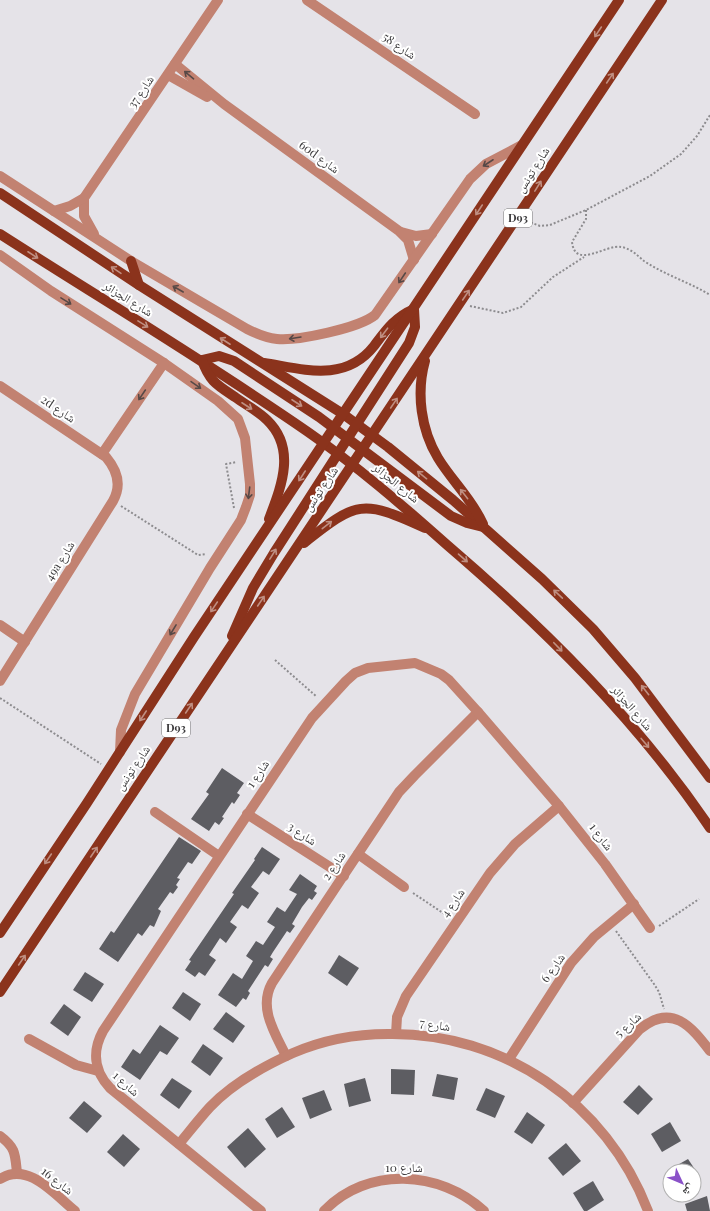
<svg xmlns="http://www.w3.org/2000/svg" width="710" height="1211" font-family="'Playfair Display','Noto Naskh Arabic',serif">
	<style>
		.building { fill: #5d5d62 }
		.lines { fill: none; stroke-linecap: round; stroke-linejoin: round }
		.path { stroke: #8d8c8f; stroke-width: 2; stroke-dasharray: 2 2; stroke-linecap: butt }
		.minor { stroke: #c28271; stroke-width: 10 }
		.major { stroke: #8b331c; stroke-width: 10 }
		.oneway { stroke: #bf8f82 }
		.oneway2 { stroke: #574947 }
		.labels { text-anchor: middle; stroke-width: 4; stroke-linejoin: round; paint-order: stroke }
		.shield { fill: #fff; stroke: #767677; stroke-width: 1 }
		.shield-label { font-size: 11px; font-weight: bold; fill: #3c3b3d }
		.street-label { font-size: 12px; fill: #3c3b3d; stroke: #fff }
	</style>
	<rect width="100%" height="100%" fill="#e5e3e8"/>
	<g class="building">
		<polygon points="222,768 244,783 237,793 240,795 234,804 232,802 222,817 224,818 219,825 215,822 209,831 191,819 209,794 206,792"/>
		<polygon points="179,837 201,851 192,864 188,862 177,878 180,879 176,885 178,887 173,894 170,892 158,909 161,911 154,927 150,925 142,936 138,933 118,962 99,949 111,931 114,933"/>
		<polygon points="262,847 280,859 269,875 263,871 251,887 259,893 248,909 242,905 230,922 237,927 226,943 220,938 209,955 216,960 205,976 199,972 195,977 185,970 191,961 189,960 234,894 232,893 255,860 254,859"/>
		<polygon points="300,874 317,886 314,891 317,893 312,900 309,898 302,907 292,924 295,926 290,933 287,931 273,952 270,957 273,959 268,967 265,965 248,991 250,993 246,1000 243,998 236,1007 218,995 233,973 242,979 253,961 246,956 256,941 263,945 275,927 267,922 277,907 285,912 297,894 289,890"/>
		<polygon points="339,955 359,968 347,986 328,973"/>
		<polygon points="85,972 104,984 92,1002 73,990"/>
		<polygon points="183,992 201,1004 190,1021 172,1008"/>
		<polygon points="64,1004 81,1017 68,1036 50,1023"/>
		<polygon points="226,1012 245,1026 233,1043 213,1029"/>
		<polygon points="160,1025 179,1038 167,1055 160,1051 140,1080 121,1067 133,1049 140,1054"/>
		<polygon points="203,1044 223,1058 210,1076 191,1062"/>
		<polygon points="391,1069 415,1070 414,1095 391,1094"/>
		<polygon points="437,1074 458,1078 454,1100 432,1096"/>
		<polygon points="172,1078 192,1091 179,1109 160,1095"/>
		<polygon points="365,1078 371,1101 349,1107 344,1084"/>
		<polygon points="639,1085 653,1099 638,1115 623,1102"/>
		<polygon points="486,1088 505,1096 495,1118 476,1110"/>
		<polygon points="324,1090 332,1110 310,1119 302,1098"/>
		<polygon points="84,1101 102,1116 87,1133 69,1118"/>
		<polygon points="282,1107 295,1127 277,1138 265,1119"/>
		<polygon points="527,1112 545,1125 532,1144 514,1132"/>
		<polygon points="670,1122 681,1141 662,1152 651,1134"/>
		<polygon points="248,1128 266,1149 245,1168 227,1147"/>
		<polygon points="123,1134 140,1149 124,1167 107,1152"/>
		<polygon points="566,1143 581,1161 563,1176 548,1158"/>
		<polygon points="688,1159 696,1171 667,1171"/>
		<polygon points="593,1181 604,1200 587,1211 584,1211 573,1193"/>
		<polygon points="707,1196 710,1211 687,1211 685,1204"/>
	</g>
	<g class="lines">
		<g class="path">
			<path d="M586 210V219L572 242C575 270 606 244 621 247 630 248 637 255 644 261 665 275 689 282 710 295"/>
			<polyline points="527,221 540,226 550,225 586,210 650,176 681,154 697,136 710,115"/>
			<polyline points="470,306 503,313 521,307 553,277 584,257"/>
			<polyline points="121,506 198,555 206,554"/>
			<polyline points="234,508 226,464 237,462"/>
			<polyline points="275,660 317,697"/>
			<polyline points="0,698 101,764"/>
			<polyline points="413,893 449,917"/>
			<polyline points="659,926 699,899"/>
			<polyline points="616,931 654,984 659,992 664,1009"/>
		</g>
		<g class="minor">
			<polyline points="307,0 475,114"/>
			<polyline points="175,64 224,104 399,231 408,240 414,260"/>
			<polyline points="168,75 207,97"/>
			<path d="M0 176 131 261 247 329C257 334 266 338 277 339 298 341 359 328 375 315L470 179 486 164 522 145"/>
			<polyline points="84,198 84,216 94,234"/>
			<polyline points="54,211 70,206 84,198 218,0"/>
			<polyline points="401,232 416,236 432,234"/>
			<polyline points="0,255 51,291 164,363 218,401 238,419 245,438 250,484 250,495 246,507 241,520 210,568 135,694 121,730 120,752"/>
			<path d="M0 386 106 457C117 470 122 485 113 501L0 681"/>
			<polyline points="102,454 164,363"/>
			<polyline points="0,625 25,642"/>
			<polyline points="155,812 219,856"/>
			<polyline points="247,814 344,876"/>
			<polyline points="358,854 404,887"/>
			<polyline points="396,1034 397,1017 406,996 490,873 515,844 559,806"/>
			<polyline points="29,1039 76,1065 98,1071"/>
			<path d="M286 1056C275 1033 258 1008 272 983L399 792 415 775 478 712"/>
			<polyline points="509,1059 571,963 594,937 634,904"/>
			<path d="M573 1103 640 1029C672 1003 691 1026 710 1051"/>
			<path d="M0 1136C16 1148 15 1154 17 1173"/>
			<path d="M179 1144C189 1132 199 1119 210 1107 232 1084 264 1066 293 1053 323 1040 356 1034 388 1034 503 1032 607 1103 648 1211"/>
			<path d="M0 1179C28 1161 54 1194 75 1211"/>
			<path d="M261 1211 110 1088C94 1071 92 1051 103 1031L312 718 346 681 355 673 368 668 415 663 441 674 449 680 478 712 559 806 605 864 650 928"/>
			<path d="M324 1211C367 1166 440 1170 484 1211"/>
		</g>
		<g class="major">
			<polyline points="0,193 139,285 343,414 388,447 453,500 542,579 593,629 635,678 710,778"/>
			<path d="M0 234C103 300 207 362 308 432 357 466 401 504 446 544 544 628 638 721 710 828"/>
			<polyline points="131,261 139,285"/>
			<polyline points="202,360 219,356 234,361 319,417 451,516 467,523 483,527"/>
			<path d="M202 360C209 381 217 385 235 397 246 405 258 411 267 420 297 449 281 487 269 519"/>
			<path d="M425 361C416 393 421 430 438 458 452 481 472 499 483 524"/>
			<path d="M264 363C303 369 345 383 374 346 386 330 395 317 414 309"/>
			<path d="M304 543C357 501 362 499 425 528"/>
			<polyline points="232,636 253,588 274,553 409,343 415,327 414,309"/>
			<polyline points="0,933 87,803 194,637 619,0"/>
			<polyline points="0,992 662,0"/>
		</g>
	</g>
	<defs><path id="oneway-shaft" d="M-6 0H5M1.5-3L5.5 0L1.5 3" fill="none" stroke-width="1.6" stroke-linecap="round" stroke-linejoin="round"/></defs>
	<g class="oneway">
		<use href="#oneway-shaft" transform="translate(598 32) rotate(124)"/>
		<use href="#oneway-shaft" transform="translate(610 78) rotate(-56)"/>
		<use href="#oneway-shaft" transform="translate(538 186) rotate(-58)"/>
		<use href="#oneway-shaft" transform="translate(479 210) rotate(123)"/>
		<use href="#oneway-shaft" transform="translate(33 255) rotate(33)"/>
		<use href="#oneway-shaft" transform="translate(116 270) rotate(-146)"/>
		<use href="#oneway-shaft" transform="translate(466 295) rotate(-56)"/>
		<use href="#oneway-shaft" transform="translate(143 324) rotate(32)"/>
		<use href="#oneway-shaft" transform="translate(384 333) rotate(127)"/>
		<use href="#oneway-shaft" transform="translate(225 341) rotate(-147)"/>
		<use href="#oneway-shaft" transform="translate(297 403) rotate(33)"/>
		<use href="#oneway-shaft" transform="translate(394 403) rotate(-56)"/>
		<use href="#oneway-shaft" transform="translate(247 406) rotate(33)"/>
		<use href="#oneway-shaft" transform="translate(422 475) rotate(-141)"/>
		<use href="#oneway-shaft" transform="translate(302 476) rotate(123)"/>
		<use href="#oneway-shaft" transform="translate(464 494) rotate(-128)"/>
		<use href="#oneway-shaft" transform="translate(327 525) rotate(-38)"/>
		<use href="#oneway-shaft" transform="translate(273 554) rotate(-58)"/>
		<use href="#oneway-shaft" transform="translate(463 558) rotate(41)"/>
		<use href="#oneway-shaft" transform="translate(558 594) rotate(-137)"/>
		<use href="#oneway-shaft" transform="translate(261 601) rotate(-56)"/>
		<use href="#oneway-shaft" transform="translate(214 607) rotate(124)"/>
		<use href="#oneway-shaft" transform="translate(558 647) rotate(46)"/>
		<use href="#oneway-shaft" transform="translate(645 690) rotate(-128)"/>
		<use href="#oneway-shaft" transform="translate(189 708) rotate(-56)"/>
		<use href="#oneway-shaft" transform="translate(143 716) rotate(123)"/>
		<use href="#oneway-shaft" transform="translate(645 743) rotate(50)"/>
		<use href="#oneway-shaft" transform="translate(94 852) rotate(-56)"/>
		<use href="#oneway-shaft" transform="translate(48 859) rotate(124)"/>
		<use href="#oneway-shaft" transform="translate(22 960) rotate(-56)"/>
	</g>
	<g class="oneway2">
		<use href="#oneway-shaft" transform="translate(189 75) rotate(-140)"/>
		<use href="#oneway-shaft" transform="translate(488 163) rotate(147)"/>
		<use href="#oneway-shaft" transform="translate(402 278) rotate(124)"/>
		<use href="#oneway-shaft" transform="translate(178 289) rotate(-150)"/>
		<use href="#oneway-shaft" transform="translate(66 301) rotate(32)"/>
		<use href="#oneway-shaft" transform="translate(295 338) rotate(171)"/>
		<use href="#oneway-shaft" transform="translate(196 385) rotate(35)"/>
		<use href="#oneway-shaft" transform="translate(142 395) rotate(124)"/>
		<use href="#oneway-shaft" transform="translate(249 493) rotate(97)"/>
		<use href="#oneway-shaft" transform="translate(173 630) rotate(121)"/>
	</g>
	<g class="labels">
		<g class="shield">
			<rect x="504" y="209" width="28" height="18" rx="3"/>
			<rect x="162" y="719" width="28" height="18" rx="3"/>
		</g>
		<g class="shield-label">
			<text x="518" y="222">D93</text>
			<text x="176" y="732">D93</text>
		</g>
		<g class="street-label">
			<text transform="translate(399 46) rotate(34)" y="4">شارع 58</text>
			<text transform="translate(141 92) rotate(-56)" y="4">شارع 37</text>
			<text transform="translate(319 157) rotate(36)" y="4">60d شارع</text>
			<text transform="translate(533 170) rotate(-58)" y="4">شارع تونس</text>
			<text transform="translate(128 299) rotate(32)" y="4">شارع الجزائر</text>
			<text transform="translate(58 409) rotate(34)" y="4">2d شارع</text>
			<text transform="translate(396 483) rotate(39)" y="4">شارع الجزائر</text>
			<text transform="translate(321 489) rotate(-56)" y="4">شارع تونس</text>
			<text transform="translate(60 561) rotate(-58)" y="4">49a شارع</text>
			<text transform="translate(632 708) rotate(49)" y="4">شارع الجزائر</text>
			<text transform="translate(133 768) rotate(-56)" y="4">شارع تونس</text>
			<text transform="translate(258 774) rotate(-56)" y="4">شارع 1</text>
			<text transform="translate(302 834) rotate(33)" y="4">شارع 3</text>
			<text transform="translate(601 837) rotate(53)" y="4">شارع 1</text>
			<text transform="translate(334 866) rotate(-56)" y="4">شارع 2</text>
			<text transform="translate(453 903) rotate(-55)" y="4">شارع 4</text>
			<text transform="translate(553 968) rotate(-55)" y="4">شارع 6</text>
			<text transform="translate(435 1025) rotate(8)" y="4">شارع 7</text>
			<text transform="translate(628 1025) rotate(-42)" y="4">شارع 5</text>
			<text transform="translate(126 1084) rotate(42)" y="4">شارع 1</text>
			<text x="404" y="1172">شارع 10</text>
			<text transform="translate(57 1181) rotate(38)" y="4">شارع 16</text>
		</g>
	</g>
	<g transform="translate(682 1183) rotate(134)"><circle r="19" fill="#ffffff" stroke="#b1b1b1"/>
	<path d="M0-3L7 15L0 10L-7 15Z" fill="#8a51c8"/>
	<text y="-6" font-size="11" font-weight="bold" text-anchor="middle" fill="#3c3b3d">ش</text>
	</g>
</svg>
